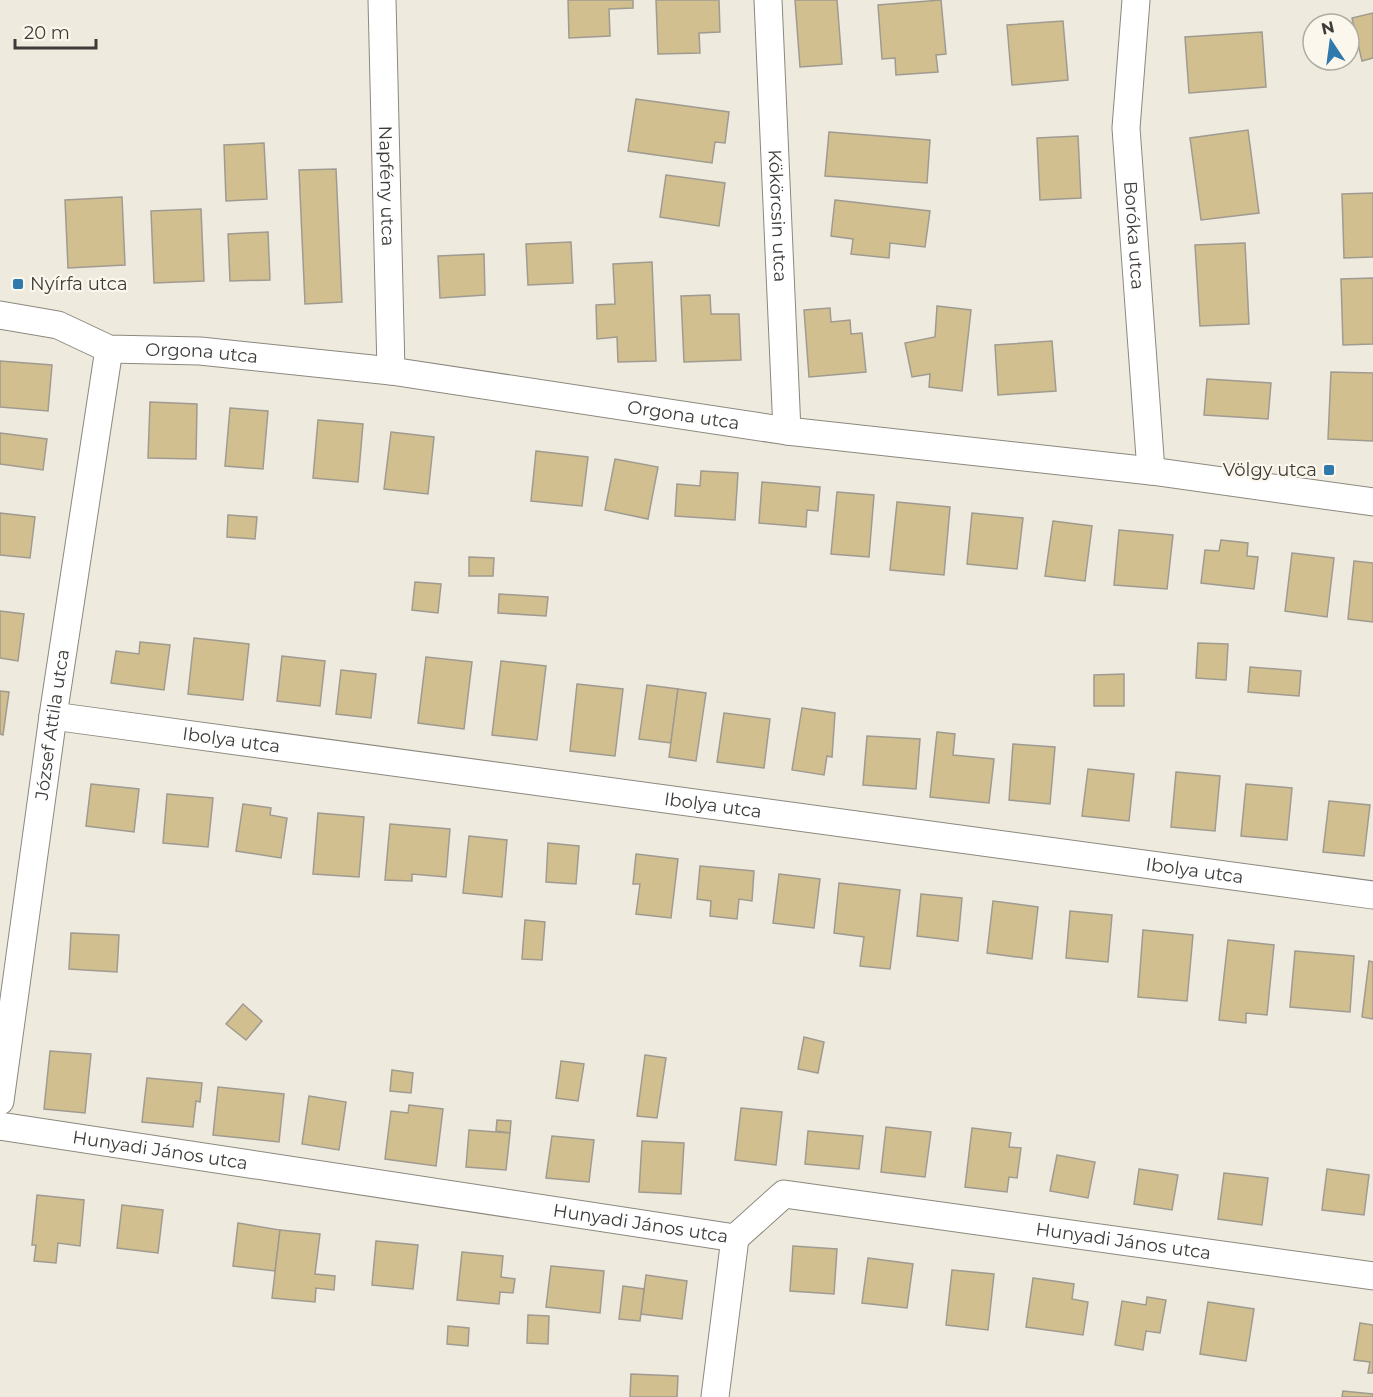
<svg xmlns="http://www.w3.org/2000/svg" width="1373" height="1397" font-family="Montserrat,sans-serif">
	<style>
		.building { fill: #d2bf8f; stroke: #a09b91; stroke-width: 1.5 }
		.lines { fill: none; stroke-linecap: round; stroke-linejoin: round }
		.street-casing { stroke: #8c887e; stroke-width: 29 }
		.street { stroke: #fff; stroke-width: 27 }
		.poi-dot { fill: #3079ad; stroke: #fbf7ec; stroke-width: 2 }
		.labels { text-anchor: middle; stroke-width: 4.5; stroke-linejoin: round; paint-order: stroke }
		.street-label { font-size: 18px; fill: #3e3c38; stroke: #fbf7ec }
		.poi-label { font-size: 18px; fill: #3e3c38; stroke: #fbf7ec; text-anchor: start }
	</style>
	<rect width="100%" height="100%" fill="#eeeade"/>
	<g class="building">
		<polygon points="568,0 633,0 633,8 609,9 610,36 569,38"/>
		<polygon points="656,0 719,0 720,32 699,33 700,53 658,54"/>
		<polygon points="795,0 837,0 842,64 800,67"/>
		<polygon points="941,0 946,54 936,55 938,72 896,75 895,58 882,59 878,5"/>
		<polygon points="1373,13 1373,58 1362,61 1352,18"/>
		<polygon points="1063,21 1068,80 1012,85 1007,25"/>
		<polygon points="1262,32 1266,87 1189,93 1185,37"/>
		<polygon points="636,99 729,112 725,143 715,142 712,163 628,151"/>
		<polygon points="1248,130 1259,213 1201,220 1190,138"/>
		<polygon points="829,132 930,140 927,183 825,176"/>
		<polygon points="1078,136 1081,198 1040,200 1037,138"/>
		<polygon points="264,143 267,199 226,201 224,145"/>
		<polygon points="336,169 342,302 305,304 299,170"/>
		<polygon points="666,175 725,183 719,226 660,217"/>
		<polygon points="1373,193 1373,257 1344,258 1342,194"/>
		<polygon points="122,197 125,265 68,268 65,200"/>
		<polygon points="835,200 930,211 925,247 890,243 889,258 851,254 853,239 831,236"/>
		<polygon points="201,209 204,281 154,283 151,211"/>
		<polygon points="268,232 270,280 230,281 228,234"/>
		<polygon points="571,242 573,283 528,285 526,244"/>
		<polygon points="1245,243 1249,324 1200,326 1195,245"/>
		<polygon points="484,254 485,295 440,298 438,256"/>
		<polygon points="652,262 656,361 618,362 617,337 597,339 596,305 615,304 613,264"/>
		<polygon points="1373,278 1373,344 1343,345 1341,279"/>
		<polygon points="710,295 711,314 739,314 741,360 684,362 681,296"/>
		<polygon points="937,306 971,310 962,391 929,387 930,374 912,377 905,343 935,337"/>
		<polygon points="830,308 831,322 850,320 851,334 862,333 866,372 809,377 804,310"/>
		<polygon points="1052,341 1056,391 998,395 995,345"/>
		<polygon points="0,361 52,365 48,411 0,407"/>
		<polygon points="1331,372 1373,373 1373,441 1328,439"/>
		<polygon points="1207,379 1271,383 1268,419 1204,415"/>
		<polygon points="150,402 197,404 196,459 148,458"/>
		<polygon points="230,408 268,411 263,469 225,466"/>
		<polygon points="318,420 363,424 358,482 313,478"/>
		<polygon points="391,432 434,437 428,494 384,489"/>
		<polygon points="0,433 47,439 43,470 0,464"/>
		<polygon points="536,451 588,457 582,506 531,501"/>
		<polygon points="615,459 658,467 648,519 605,510"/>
		<polygon points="701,471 738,473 735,520 675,516 677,484 700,486"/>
		<polygon points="762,482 820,487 818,511 807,510 806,527 759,523"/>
		<polygon points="837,492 874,495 869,557 831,554"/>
		<polygon points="897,502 950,507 944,575 890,570"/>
		<polygon points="0,513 35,517 30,558 0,555"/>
		<polygon points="972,513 1023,518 1017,569 967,564"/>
		<polygon points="228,515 257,517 255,539 227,537"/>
		<polygon points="1053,521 1092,526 1085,581 1045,576"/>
		<polygon points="1119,530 1173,535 1167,589 1114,585"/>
		<polygon points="1221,540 1248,543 1247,556 1258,557 1254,589 1201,583 1205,550 1219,551"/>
		<polygon points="1292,553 1334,558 1327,617 1285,611"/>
		<polygon points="469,557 494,558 493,576 469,576"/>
		<polygon points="1354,561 1373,563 1373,622 1348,619"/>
		<polygon points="415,582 441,584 438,613 412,610"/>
		<polygon points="499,594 548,597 546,616 498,613"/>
		<polygon points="0,611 24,614 18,661 0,658"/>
		<polygon points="194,638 249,644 243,700 188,694"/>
		<polygon points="140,642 170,645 164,690 111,683 116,651 139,654"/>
		<polygon points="1198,643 1228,644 1226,680 1196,678"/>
		<polygon points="282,656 325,661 320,706 277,701"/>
		<polygon points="426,657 472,662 464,729 418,723"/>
		<polygon points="501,661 546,666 537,740 492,735"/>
		<polygon points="1250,667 1301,671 1299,696 1248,692"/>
		<polygon points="341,670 376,674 371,718 336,714"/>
		<polygon points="1124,674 1124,706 1094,706 1094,675"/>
		<polygon points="577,684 623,689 615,756 570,751"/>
		<polygon points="647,685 678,689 671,743 639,739"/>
		<polygon points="678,689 706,693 696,761 669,757"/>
		<polygon points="0,691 9,692 3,735 0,734"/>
		<polygon points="802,708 835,713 832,757 827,756 824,775 792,770"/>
		<polygon points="724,713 770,719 764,768 717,762"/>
		<polygon points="937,732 955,734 953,755 994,759 989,803 930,797"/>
		<polygon points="867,736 920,739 916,789 863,785"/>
		<polygon points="1013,744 1055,747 1050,804 1009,800"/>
		<polygon points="1088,769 1134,774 1129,821 1082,816"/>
		<polygon points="1176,772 1220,776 1215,831 1171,827"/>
		<polygon points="91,784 139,789 134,832 86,826"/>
		<polygon points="1246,784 1292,788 1287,840 1241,836"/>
		<polygon points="167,794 213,798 208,847 163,843"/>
		<polygon points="1329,801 1370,805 1364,856 1323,852"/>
		<polygon points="243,804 271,808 270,815 287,818 281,858 236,851"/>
		<polygon points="318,813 364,817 359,877 313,874"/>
		<polygon points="390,824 450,829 446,877 412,874 412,881 385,880"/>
		<polygon points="469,836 507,840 502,897 463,893"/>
		<polygon points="548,843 579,846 576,884 546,882"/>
		<polygon points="636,854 678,859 671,918 636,914 640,884 633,884"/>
		<polygon points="700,866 754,871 752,901 739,899 737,919 710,916 711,901 697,899"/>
		<polygon points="779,874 820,879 814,928 773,923"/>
		<polygon points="839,883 900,890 890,969 860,966 864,937 834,933"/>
		<polygon points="921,894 962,898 958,941 917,936"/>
		<polygon points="993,901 1038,907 1032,959 987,953"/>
		<polygon points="1070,911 1112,915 1108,962 1066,958"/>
		<polygon points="525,920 545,922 542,960 522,959"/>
		<polygon points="1143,930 1193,935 1187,1001 1138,997"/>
		<polygon points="71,933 119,935 117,972 69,969"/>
		<polygon points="1228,940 1274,945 1267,1015 1246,1013 1246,1023 1219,1020"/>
		<polygon points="1295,951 1354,956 1350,1012 1290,1007"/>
		<polygon points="1369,961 1373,962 1373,1019 1362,1017"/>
		<polygon points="243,1004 262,1021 246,1040 226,1024"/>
		<polygon points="804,1037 824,1042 818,1073 798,1069"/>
		<polygon points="50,1051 91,1054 85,1113 44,1109"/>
		<polygon points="645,1055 666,1058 657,1118 637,1116"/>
		<polygon points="561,1061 584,1064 578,1101 556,1098"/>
		<polygon points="392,1070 413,1073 411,1093 390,1091"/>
		<polygon points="147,1078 202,1083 200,1102 196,1101 193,1127 142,1122"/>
		<polygon points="218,1087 284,1094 279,1142 213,1135"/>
		<polygon points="309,1096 346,1102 339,1150 302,1144"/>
		<polygon points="409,1105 443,1109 436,1166 385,1159 391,1111 408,1113"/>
		<polygon points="741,1108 782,1112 776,1165 735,1160"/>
		<polygon points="497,1120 511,1121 510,1133 496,1131"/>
		<polygon points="886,1127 931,1132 925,1177 881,1172"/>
		<polygon points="972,1128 1011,1133 1009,1147 1021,1148 1017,1178 1009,1177 1007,1192 965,1187"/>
		<polygon points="469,1130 510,1133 506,1170 466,1167"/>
		<polygon points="808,1131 863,1136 859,1169 805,1164"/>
		<polygon points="552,1136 594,1140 589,1182 546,1178"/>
		<polygon points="642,1141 684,1143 681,1194 639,1192"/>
		<polygon points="1057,1155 1095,1162 1088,1198 1050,1191"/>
		<polygon points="1139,1169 1178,1175 1172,1210 1134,1204"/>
		<polygon points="1327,1169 1369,1175 1364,1215 1322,1210"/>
		<polygon points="1224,1173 1268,1178 1262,1225 1218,1219"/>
		<polygon points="37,1195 84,1200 80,1246 58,1243 56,1263 34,1261 36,1245 32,1245"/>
		<polygon points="122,1205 163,1210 158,1253 117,1248"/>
		<polygon points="238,1223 280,1230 275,1271 233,1266"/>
		<polygon points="280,1230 320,1234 315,1274 335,1276 334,1290 316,1288 315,1302 272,1298"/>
		<polygon points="376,1241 418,1245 413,1289 372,1285"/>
		<polygon points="793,1246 837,1249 834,1294 790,1291"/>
		<polygon points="462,1252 503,1256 501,1277 515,1279 513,1293 500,1292 499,1304 457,1300"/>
		<polygon points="868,1258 913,1264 907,1308 862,1303"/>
		<polygon points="551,1266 604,1271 600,1313 546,1307"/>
		<polygon points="952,1270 994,1274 988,1330 946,1325"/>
		<polygon points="646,1275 687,1281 682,1319 641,1314"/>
		<polygon points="1033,1278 1074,1284 1072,1299 1088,1302 1083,1335 1026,1327"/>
		<polygon points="623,1286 644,1289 640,1321 619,1319"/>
		<polygon points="1147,1297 1166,1300 1160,1333 1146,1331 1143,1350 1115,1345 1122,1301 1146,1305"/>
		<polygon points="1208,1302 1254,1309 1246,1361 1200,1354"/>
		<polygon points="528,1315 549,1316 548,1344 527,1343"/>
		<polygon points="1360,1323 1373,1325 1373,1373 1368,1373 1370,1362 1354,1360"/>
		<polygon points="448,1326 469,1328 468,1346 447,1344"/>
		<polygon points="631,1374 678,1376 677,1397 630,1397"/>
		<polygon points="1343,1391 1373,1394 1373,1397 1342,1397"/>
	</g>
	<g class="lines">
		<g class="street-casing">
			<g id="street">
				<path id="s1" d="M382 0 391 371"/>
				<path id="s2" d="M768 0 787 431"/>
				<path id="s3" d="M1136 0 1126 128 1151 471"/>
				<path id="s4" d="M0 315 58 325 109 349 200 351 391 371 787 431 1151 471 1373 502"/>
				<path id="s5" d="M53 716 1373 895"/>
				<path id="s6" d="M0 1101 53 716 109 349"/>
				<path id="s7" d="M0 1126 735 1238 784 1194 1373 1276"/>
				<polyline points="715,1397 735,1238"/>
			</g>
		</g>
		<use href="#street" class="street"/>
	</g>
	<g class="poi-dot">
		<rect x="12" y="278" width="12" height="12" rx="3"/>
		<rect x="1323" y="464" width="12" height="12" rx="3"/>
	</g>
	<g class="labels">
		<g class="street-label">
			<text dy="6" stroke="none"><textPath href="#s1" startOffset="186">Napfény utca</textPath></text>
			<text dy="6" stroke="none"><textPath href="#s2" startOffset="216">Kökörcsin utca</textPath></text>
			<text dy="6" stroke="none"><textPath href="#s3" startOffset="236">Boróka utca</textPath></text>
			<text dy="6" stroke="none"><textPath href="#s4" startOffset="208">Orgona utca</textPath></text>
			<text dy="6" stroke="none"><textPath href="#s4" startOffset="694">Orgona utca</textPath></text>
			<text dy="6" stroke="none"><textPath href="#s6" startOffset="380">József Attila utca</textPath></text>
			<text dy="6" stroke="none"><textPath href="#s5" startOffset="180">Ibolya utca</textPath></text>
			<text dy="6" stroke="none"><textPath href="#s5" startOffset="666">Ibolya utca</textPath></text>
			<text dy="6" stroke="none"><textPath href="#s5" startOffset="1152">Ibolya utca</textPath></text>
			<text dy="6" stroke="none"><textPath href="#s7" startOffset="162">Hunyadi János utca</textPath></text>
			<text dy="6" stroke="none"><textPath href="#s7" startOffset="648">Hunyadi János utca</textPath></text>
			<text dy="6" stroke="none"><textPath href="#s7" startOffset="1152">Hunyadi János utca</textPath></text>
		</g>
		<g class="poi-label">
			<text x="30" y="290">Nyírfa utca</text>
			<text x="1317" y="476" text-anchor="end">Völgy utca</text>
		</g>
	</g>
	<g transform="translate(1331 42) rotate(347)"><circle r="28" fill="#fbf7ec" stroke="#afaca4" stroke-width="1.5"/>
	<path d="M0-4.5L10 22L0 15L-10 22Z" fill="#3079ad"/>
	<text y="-9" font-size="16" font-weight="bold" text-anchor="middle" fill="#3e3c38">N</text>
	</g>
	<path d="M15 39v9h81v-9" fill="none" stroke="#3e3c38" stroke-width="3"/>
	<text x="24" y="39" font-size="18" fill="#3e3c38" stroke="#fbf7ec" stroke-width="4.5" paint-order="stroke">20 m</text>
</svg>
